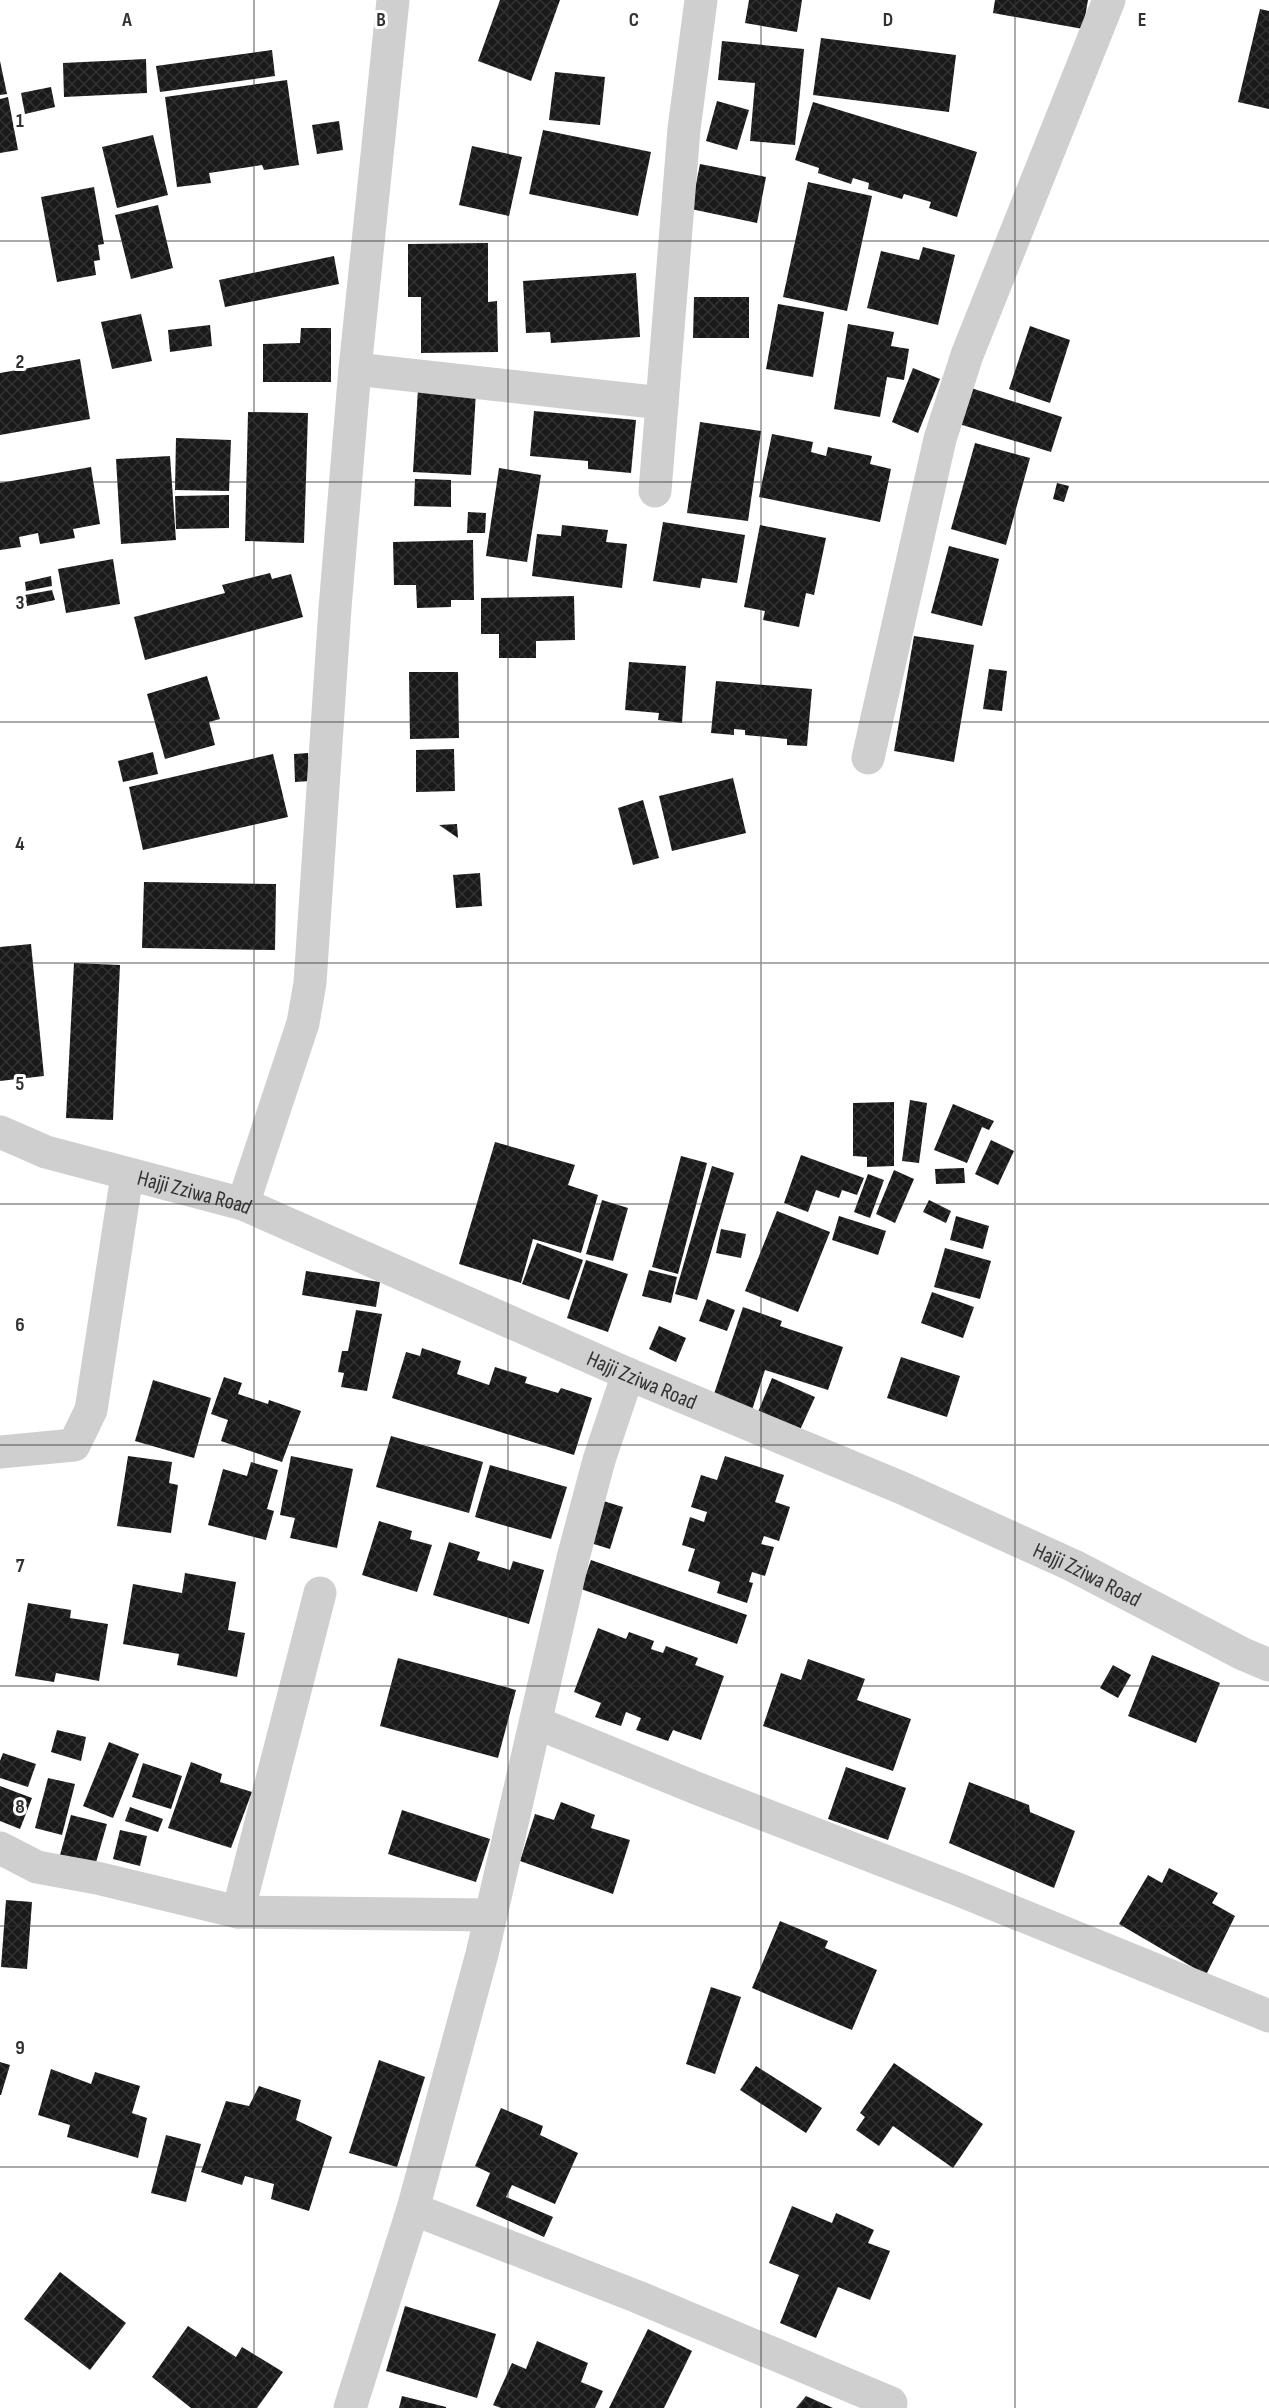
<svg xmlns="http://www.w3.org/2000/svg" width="1269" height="2408" font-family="'Sofia Sans Condensed',sans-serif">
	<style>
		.building { fill: url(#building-cross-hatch) }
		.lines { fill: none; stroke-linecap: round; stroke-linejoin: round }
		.minor { stroke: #cfcfcf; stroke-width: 33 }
		.grid { fill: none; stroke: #323232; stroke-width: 1.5; stroke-opacity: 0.55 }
		.labels { text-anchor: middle; stroke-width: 6; stroke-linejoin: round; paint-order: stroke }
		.street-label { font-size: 22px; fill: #323232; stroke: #fff }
		.grid-label { font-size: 20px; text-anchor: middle; font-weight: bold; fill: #323232; stroke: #fff; stroke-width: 6; stroke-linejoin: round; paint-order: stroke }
	</style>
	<defs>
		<pattern id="building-cross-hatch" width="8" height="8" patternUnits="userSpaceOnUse" patternTransform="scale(1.5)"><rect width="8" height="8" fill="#191919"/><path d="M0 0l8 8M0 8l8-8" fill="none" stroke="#323232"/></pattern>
	</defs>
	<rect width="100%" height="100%" fill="#fff"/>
	<g class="building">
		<polygon points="500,0 560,0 531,81 478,61"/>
		<polygon points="749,0 802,0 797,32 745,23"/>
		<polygon points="995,0 1088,0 1083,29 993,13"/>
		<polygon points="1260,9 1269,11 1269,109 1238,102"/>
		<polygon points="821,38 956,55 949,112 813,95"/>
		<polygon points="722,41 804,49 795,145 750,141 755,83 718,80"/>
		<polygon points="272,50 275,76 160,92 156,66"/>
		<polygon points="146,59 147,93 64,97 63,63"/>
		<polygon points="0,61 7,94 0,95"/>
		<polygon points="555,72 605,77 600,125 549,120"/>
		<polygon points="287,80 299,165 264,170 262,165 209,173 211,183 177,187 165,97"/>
		<polygon points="51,87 55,107 25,114 21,93"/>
		<polygon points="8,97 18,150 0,153 0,99"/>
		<polygon points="717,101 749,110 737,150 706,141"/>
		<polygon points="813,102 977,152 957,217 929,208 931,202 904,194 902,199 868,189 869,183 853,178 851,184 818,173 819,168 795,160"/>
		<polygon points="339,121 343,150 317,154 312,125"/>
		<polygon points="543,130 651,152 638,216 529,194"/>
		<polygon points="153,135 168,195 117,208 102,147"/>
		<polygon points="472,146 522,157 509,216 459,205"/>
		<polygon points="700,164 766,177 757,223 691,209"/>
		<polygon points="808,182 872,196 847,311 783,297"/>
		<polygon points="94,187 104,244 98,245 100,260 94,261 96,275 57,282 41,197"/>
		<polygon points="158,205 173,268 131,279 115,215"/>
		<polygon points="488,243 488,302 497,301 498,352 421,353 421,297 408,297 408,244"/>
		<polygon points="923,247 955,255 938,325 867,308 881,251 919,260"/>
		<polygon points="334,256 339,284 225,307 219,280"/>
		<polygon points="636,273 640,337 551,343 550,332 526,333 523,281"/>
		<polygon points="694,297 749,297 749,338 693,338"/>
		<polygon points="778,304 824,312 813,377 766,369"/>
		<polygon points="141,314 152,361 112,369 101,322"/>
		<polygon points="848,324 894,332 891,346 909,349 904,380 887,377 880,417 834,409"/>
		<polygon points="210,325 212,346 170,352 168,330"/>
		<polygon points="1030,326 1070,340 1050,403 1009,389"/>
		<polygon points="301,328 331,328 331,382 263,382 263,344 300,343"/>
		<polygon points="80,359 90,419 0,435 0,373"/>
		<polygon points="913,368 940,379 918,433 892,422"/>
		<polygon points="971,388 1062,417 1051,452 959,424"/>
		<polygon points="418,389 476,392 471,475 413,472"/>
		<polygon points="534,411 636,420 631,473 588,469 588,461 530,456"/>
		<polygon points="248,412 308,413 304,543 245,541"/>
		<polygon points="700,422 761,431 748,521 687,513"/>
		<polygon points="772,434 813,442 811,452 826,456 828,447 872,456 870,464 891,469 880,522 759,497"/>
		<polygon points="176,438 231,440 229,491 175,490"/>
		<polygon points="975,443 1030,458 1006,545 951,529"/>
		<polygon points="170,456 176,540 121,544 116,459"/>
		<polygon points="91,467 100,524 73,529 75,538 40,544 38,533 19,537 21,547 0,550 0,483"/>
		<polygon points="499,468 541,475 527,562 486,556"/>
		<polygon points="415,479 451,480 451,507 414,506"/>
		<polygon points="1057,483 1069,486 1064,502 1053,499"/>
		<polygon points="229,495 229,528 176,529 175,496"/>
		<polygon points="468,512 486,513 485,533 467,533"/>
		<polygon points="663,522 745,535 737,583 702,578 700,588 653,581"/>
		<polygon points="562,525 608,530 606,542 627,544 622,588 532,576 537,534 561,536"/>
		<polygon points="760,525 826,538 814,595 806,593 799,627 763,620 765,611 744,607"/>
		<polygon points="473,540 474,600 451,600 451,607 417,608 416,585 394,585 393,542"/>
		<polygon points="949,546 999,559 982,626 931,613"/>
		<polygon points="113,559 120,604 66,613 58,569"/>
		<polygon points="270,573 272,579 291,574 303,617 145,660 134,617 225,593 222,585"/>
		<polygon points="51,576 52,586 26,591 25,582"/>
		<polygon points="52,590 55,600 27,606 25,595"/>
		<polygon points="574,596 575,640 536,641 536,658 499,658 499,634 481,634 481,598"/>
		<polygon points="914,636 974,645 954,762 894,751"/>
		<polygon points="629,662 686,666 682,723 658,720 659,713 625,710"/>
		<polygon points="989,669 1007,671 1002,711 983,709"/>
		<polygon points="409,672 458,672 459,738 410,739"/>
		<polygon points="207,676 220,719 209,722 215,745 165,759 147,694"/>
		<polygon points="716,681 812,689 807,746 787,745 787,739 745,735 745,730 734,729 734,735 711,733"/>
		<polygon points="454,749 455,791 416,792 416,750"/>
		<polygon points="153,752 158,774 123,782 118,761"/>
		<polygon points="308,753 310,781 295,782 294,754"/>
		<polygon points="273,754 288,817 143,850 129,787"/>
		<polygon points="733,778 746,833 672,851 659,796"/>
		<polygon points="643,800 659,858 633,865 618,808"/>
		<polygon points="457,824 458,838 439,825"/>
		<polygon points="480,873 482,906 456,908 453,875"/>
		<polygon points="144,882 276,884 275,950 142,948"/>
		<polygon points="31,944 44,1076 0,1081 0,947"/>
		<polygon points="74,963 120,965 113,1120 66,1118"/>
		<polygon points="910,1100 927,1103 919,1163 902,1161"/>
		<polygon points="894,1102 894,1166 867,1167 867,1157 853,1156 853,1103"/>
		<polygon points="953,1104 994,1121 989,1130 982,1127 967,1163 934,1150"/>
		<polygon points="991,1140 1014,1151 998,1185 975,1174"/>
		<polygon points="495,1142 575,1165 568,1185 598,1195 581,1253 533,1239 521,1283 459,1264"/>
		<polygon points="801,1155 864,1178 857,1195 842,1190 839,1198 816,1190 808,1212 784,1203"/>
		<polygon points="681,1156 707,1163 678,1274 652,1267"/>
		<polygon points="712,1166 734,1173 697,1300 675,1294"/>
		<polygon points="964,1168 965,1183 936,1184 935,1169"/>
		<polygon points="894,1170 914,1179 895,1223 876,1214"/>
		<polygon points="868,1174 884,1180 870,1218 854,1212"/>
		<polygon points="602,1200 628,1208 613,1261 586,1254"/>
		<polygon points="929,1200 951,1211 946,1223 923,1212"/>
		<polygon points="777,1211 830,1232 798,1312 745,1291"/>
		<polygon points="839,1216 886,1231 878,1255 832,1240"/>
		<polygon points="956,1216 989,1226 983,1249 950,1240"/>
		<polygon points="721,1229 746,1234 741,1258 716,1253"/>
		<polygon points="537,1243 583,1260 569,1300 522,1284"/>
		<polygon points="945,1248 991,1261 980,1299 934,1287"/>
		<polygon points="586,1260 628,1274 608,1332 567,1318"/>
		<polygon points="649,1270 677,1277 671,1303 642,1296"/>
		<polygon points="306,1271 380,1282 376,1307 302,1295"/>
		<polygon points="932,1292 974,1307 963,1338 921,1323"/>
		<polygon points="707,1299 735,1310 727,1331 699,1321"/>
		<polygon points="743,1307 782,1321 780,1326 843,1347 828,1390 765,1370 752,1410 713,1397"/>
		<polygon points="356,1310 382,1314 367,1391 341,1387 344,1373 338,1372 342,1351 348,1351"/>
		<polygon points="659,1326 686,1338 676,1362 649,1349"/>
		<polygon points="422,1348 461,1361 457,1374 489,1385 495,1367 527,1377 525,1383 558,1393 561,1388 592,1398 574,1455 392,1398 406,1352 420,1356"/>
		<polygon points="901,1357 960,1376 947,1417 887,1398"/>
		<polygon points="224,1377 242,1383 238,1394 268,1404 269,1400 301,1411 282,1462 221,1441 228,1420 211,1414"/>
		<polygon points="772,1378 815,1397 800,1430 758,1412"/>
		<polygon points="153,1380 211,1398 194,1458 135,1441"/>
		<polygon points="391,1436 483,1462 469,1513 376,1487"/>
		<polygon points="128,1456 172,1462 169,1483 178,1485 171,1533 117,1526"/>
		<polygon points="291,1456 353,1469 337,1548 290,1538 295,1518 280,1515"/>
		<polygon points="725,1456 784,1475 775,1502 790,1507 779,1541 764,1536 761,1544 774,1547 765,1576 752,1572 749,1582 753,1583 747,1603 717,1593 720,1582 688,1571 695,1549 682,1545 690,1517 704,1522 707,1512 691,1507 701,1475 717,1480"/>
		<polygon points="251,1462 278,1470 267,1509 274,1511 266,1540 208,1525 223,1469 247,1476"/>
		<polygon points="490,1465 567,1487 551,1539 475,1517"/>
		<polygon points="600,1500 623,1507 610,1549 587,1542"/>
		<polygon points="379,1521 412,1531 410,1539 432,1545 417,1592 362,1575"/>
		<polygon points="449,1542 480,1552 477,1560 510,1570 513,1561 544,1570 529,1624 433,1595"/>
		<polygon points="591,1560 747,1615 737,1644 581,1589"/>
		<polygon points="185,1573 236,1582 228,1630 245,1633 237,1677 177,1665 179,1654 123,1644 133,1584 182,1593"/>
		<polygon points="28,1603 71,1610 70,1618 108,1624 99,1681 56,1673 54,1682 15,1676"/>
		<polygon points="598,1628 626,1639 629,1632 654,1641 651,1649 663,1653 666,1646 698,1658 695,1665 724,1676 701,1740 673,1730 668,1741 636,1730 641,1718 626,1712 621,1726 595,1717 601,1703 574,1692"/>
		<polygon points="1152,1655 1220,1683 1196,1743 1128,1716"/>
		<polygon points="398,1658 516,1690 498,1758 380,1726"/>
		<polygon points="808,1659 865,1679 857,1700 911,1719 893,1771 763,1726 781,1673 801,1680"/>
		<polygon points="1113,1665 1131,1675 1118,1698 1100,1688"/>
		<polygon points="57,1730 86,1737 81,1761 51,1752"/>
		<polygon points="109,1742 139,1754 113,1818 83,1806"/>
		<polygon points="3,1753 36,1764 28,1787 0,1778 0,1761"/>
		<polygon points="191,1762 222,1774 220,1782 252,1792 231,1848 168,1828"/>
		<polygon points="143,1763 182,1776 171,1809 132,1797"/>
		<polygon points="846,1767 906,1788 888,1840 828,1819"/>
		<polygon points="48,1778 75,1784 62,1835 35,1828"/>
		<polygon points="969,1782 1029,1805 1030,1812 1075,1831 1054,1888 949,1843"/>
		<polygon points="0,1786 32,1798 20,1829 0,1821"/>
		<polygon points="561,1802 595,1815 591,1828 630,1840 613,1894 520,1861 535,1814 554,1820"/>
		<polygon points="130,1807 163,1819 158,1832 125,1821"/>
		<polygon points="402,1810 490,1839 476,1882 388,1854"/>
		<polygon points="71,1815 107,1824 95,1866 60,1855"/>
		<polygon points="120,1830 147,1836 140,1866 113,1859"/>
		<polygon points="1169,1868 1218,1893 1212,1903 1235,1916 1206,1975 1119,1924 1148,1875 1162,1883"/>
		<polygon points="6,1900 32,1902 27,1969 1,1967"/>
		<polygon points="780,1921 828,1941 825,1948 877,1970 852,2030 752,1988"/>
		<polygon points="711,1987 741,1997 715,2074 686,2064"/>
		<polygon points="379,2060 425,2077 397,2167 349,2153"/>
		<polygon points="0,2062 10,2065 1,2095 0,2095"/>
		<polygon points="894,2063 983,2124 953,2168 893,2126 879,2146 856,2130 865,2117 860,2113"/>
		<polygon points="756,2066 822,2108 806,2133 740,2090"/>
		<polygon points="51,2069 91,2084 95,2072 140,2086 132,2113 147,2118 138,2158 67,2137 70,2125 38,2115"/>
		<polygon points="259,2086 301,2100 296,2120 332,2137 309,2211 271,2199 274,2184 245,2176 242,2185 201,2172 226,2101 249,2106"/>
		<polygon points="501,2108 543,2126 540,2135 578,2153 555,2204 512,2185 506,2197 553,2217 544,2237 476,2206 490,2173 475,2166"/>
		<polygon points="166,2135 201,2144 186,2202 151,2193"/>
		<polygon points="792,2206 832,2223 836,2213 874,2230 868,2243 890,2251 870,2300 838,2287 816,2338 780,2323 799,2275 769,2263"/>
		<polygon points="60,2272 126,2323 90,2370 24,2319"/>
		<polygon points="405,2306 496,2334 477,2398 386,2371"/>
		<polygon points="188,2326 236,2357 242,2347 283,2372 257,2408 191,2408 152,2377"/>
		<polygon points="648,2329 692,2351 664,2408 609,2408"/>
		<polygon points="537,2341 588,2363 581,2382 603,2391 595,2408 501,2408 493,2405 512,2363 526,2369"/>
		<polygon points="402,2396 446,2407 446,2408 399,2408"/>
		<polygon points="806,2396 833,2408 796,2408"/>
	</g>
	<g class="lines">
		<g class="minor">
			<polyline points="355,369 662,403"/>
			<polyline points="655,491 684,129 701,0"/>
			<polyline points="868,758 940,439 967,355 1109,0"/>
			<path id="s1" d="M0 1132 46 1152 243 1204 628 1374 902 1488 1074 1566 1243 1654 1269 1665"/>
			<polyline points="243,1204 303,1023 310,983 335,608 355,369 393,0"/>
			<polyline points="0,1452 74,1445 91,1410 127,1175"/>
			<polyline points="537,1723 701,1790 957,1889 1269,2016"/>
			<polyline points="0,1848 37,1867 97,1878 238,1912 491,1915"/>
			<polyline points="238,1912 320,1593"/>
			<polyline points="413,2209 638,2297 891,2403"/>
			<polyline points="350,2408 413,2209 482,1954 573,1558 599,1460 628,1374"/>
		</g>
	</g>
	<path class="grid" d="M254 0V2408M508 0V2408M761 0V2408M1015 0V2408M0 241H1269M0 482H1269M0 722H1269M0 963H1269M0 1204H1269M0 1445H1269M0 1686H1269M0 1926H1269M0 2167H1269"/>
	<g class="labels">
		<g class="street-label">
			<text dy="8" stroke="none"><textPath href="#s1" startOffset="204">Hajji Zziwa Road</textPath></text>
			<text dy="8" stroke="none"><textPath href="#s1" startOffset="690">Hajji Zziwa Road</textPath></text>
			<text dy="8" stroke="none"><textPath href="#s1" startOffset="1176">Hajji Zziwa Road</textPath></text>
		</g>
	</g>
	<g class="grid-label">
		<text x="127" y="26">A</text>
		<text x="381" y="26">B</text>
		<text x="634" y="26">C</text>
		<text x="888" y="26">D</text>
		<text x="1142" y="26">E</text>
		<text x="20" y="127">1</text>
		<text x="20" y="368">2</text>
		<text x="20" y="609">3</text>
		<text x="20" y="850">4</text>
		<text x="20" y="1090">5</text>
		<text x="20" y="1331">6</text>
		<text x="20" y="1572">7</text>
		<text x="20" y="1813">8</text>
		<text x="20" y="2054">9</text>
	</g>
</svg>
